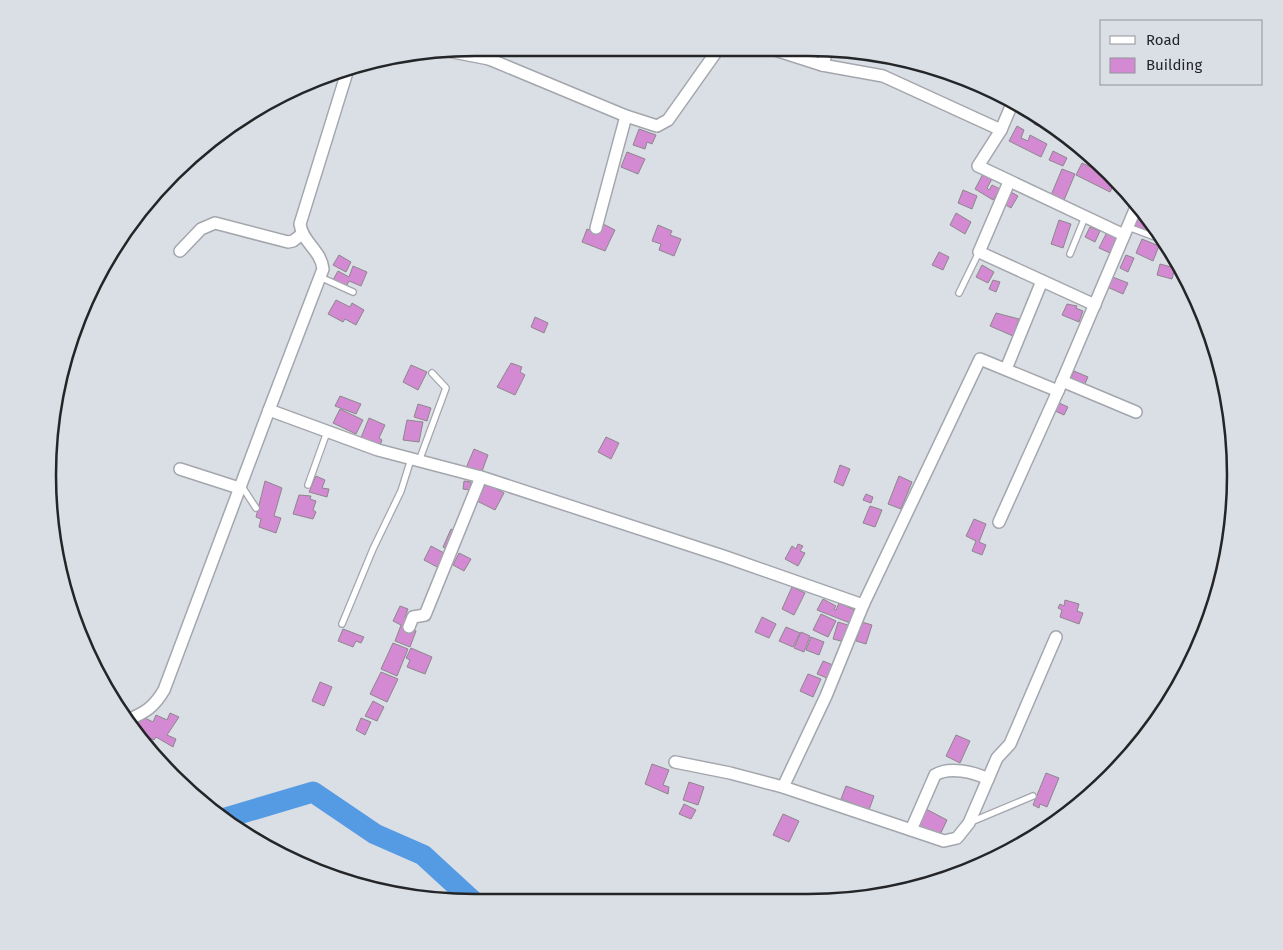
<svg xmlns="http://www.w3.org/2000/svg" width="1283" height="950" font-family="'Fira Sans',sans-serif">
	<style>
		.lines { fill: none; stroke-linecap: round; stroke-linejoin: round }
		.river { stroke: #549be3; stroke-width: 21 }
		.building { fill: #d48ad3; stroke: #8c878c }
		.lane-casing { stroke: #a3a7ad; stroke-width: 8 }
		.street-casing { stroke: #a3a7ad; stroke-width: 14 }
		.lane { stroke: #fff; stroke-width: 5.5 }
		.street { stroke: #fff; stroke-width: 11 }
		.rim { fill: none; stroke: #242527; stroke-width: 2.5 }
	</style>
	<rect width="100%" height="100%" fill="#dadee5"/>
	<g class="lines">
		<polyline class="river" points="222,819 313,792 375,834 423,855 473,901"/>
	</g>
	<g class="building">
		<polygon points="1037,116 1052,125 1049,131 1034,124"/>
		<polygon points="1017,126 1024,130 1021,138 1028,141 1030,135 1047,144 1041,157 1009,141"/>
		<polygon points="639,129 656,135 652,144 647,142 645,149 633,145"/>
		<polygon points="1053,151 1067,158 1063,166 1049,160"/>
		<polygon points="627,152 645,159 638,174 621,167"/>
		<polygon points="1082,163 1100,171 1114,184 1110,192 1076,175"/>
		<polygon points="1062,169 1075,174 1062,205 1049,200"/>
		<polygon points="983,174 992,179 987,188 989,190 992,185 1000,189 993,200 975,189"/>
		<polygon points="963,190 977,196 972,209 958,203"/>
		<polygon points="1011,192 1018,196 1011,208 1004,204"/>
		<polygon points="1137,206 1151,221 1146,231 1133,226"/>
		<polygon points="956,213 971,222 965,234 950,225"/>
		<polygon points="1059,220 1071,224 1063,248 1051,244"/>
		<polygon points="603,224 615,230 605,251 582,242 587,229 598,233"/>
		<polygon points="658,225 672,231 670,235 681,239 674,256 659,250 661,244 652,241"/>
		<polygon points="1090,227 1100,231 1095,242 1085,237"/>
		<polygon points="1107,232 1118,238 1110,253 1099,248"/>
		<polygon points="1142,239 1159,246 1153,261 1136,253"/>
		<polygon points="939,252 949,257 943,270 932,265"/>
		<polygon points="339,255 351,262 346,272 333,265"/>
		<polygon points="1126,255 1134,258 1128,272 1120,268"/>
		<polygon points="1160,264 1175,268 1172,279 1157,275"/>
		<polygon points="982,265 994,272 988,283 976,277"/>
		<polygon points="353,266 367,272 361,286 349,281 346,287 333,280 338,271 349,277"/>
		<polygon points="1110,276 1128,283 1123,294 1105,286"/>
		<polygon points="993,280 1000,282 996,292 989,289"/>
		<polygon points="336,300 350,307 352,303 364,310 356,325 345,319 343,322 328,314"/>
		<polygon points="1067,304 1077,306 1076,308 1083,311 1079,322 1062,315"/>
		<polygon points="996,313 1019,319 1013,336 990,326"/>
		<polygon points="535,317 548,323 544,333 531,327"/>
		<polygon points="511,363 522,367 520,372 525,375 515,395 497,387"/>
		<polygon points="411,365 427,372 418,390 403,382"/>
		<polygon points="1074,371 1088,377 1083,388 1069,383"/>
		<polygon points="340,396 361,404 356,414 335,406"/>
		<polygon points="1057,402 1068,407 1064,415 1053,410"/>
		<polygon points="418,404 431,408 427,421 414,417"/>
		<polygon points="340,409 363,420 356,434 333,423"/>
		<polygon points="369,418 385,425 379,438 382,440 379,448 360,440"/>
		<polygon points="407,420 423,422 419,442 403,440"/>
		<polygon points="606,437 619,443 611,459 598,452"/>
		<polygon points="474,449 488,455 481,474 466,468"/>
		<polygon points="840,465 850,469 843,486 834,482"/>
		<polygon points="316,476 325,480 322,488 329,489 327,497 309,492"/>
		<polygon points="899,476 912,482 901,509 888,504"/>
		<polygon points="265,481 282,488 274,516 281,518 276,533 259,527 261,519 256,517"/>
		<polygon points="464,481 471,482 470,490 463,489"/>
		<polygon points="486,483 504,493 495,510 477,501"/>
		<polygon points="866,494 873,497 871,503 863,500"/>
		<polygon points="299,495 311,496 310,499 316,501 313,510 316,512 313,519 293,514"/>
		<polygon points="870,506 882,510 875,527 863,523"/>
		<polygon points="974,519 986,524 979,542 986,545 982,555 972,551 976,541 966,536"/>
		<polygon points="451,529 458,532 450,550 443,547"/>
		<polygon points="798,544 803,546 800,551 805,553 798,566 785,559 792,546 796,549"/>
		<polygon points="431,546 446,554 439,568 424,560"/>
		<polygon points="459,553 471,559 464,571 453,565"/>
		<polygon points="792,587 805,593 794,615 782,609"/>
		<polygon points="823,599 836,606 834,609 836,610 839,603 855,610 850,623 817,610"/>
		<polygon points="1065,600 1079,604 1077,611 1083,613 1079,624 1060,617 1062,610 1058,608 1060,604 1064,606"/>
		<polygon points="400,606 408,609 405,617 408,619 404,626 416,631 410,647 395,641 401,625 393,621"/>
		<polygon points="821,614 836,621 828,637 813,630"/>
		<polygon points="762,617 776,624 769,638 755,632"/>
		<polygon points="838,622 851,626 845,642 833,639"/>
		<polygon points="862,622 872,625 866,644 856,641"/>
		<polygon points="786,627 800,633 793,647 779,641"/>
		<polygon points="343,629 364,637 361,643 356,641 353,647 338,641"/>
		<polygon points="801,632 810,636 804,652 794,648"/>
		<polygon points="811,637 824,642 819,655 806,650"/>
		<polygon points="393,643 408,649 397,676 381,669"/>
		<polygon points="411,648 432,657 425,674 407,667 410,660 406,658"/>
		<polygon points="823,661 833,665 827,678 817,674"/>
		<polygon points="381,672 398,679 387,702 370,694"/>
		<polygon points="808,674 821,679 813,697 800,691"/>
		<polygon points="320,682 332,687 324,706 312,701"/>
		<polygon points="373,701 384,707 377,721 365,716"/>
		<polygon points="170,713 179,717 167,735 176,739 173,747 156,737 154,740 134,731 141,716 153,722 156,715 167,720"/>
		<polygon points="361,718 371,722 365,735 356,730"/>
		<polygon points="956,735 970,741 960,763 946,756"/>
		<polygon points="652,764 669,770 663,785 669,787 668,794 645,784"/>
		<polygon points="1046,773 1059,778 1047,807 1040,804 1039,808 1033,805"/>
		<polygon points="689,782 704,787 698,805 683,800"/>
		<polygon points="846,786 874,796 869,810 841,799"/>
		<polygon points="684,804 696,810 691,819 679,814"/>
		<polygon points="926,809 947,820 939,837 918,826"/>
		<polygon points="783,814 799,821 789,842 773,835"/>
	</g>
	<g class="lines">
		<g class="lane-casing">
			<g id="lane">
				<polyline points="1128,227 1163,240"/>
				<polyline points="1070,254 1085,217"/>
				<polyline points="320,277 353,292"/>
				<polyline points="959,293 979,252"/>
				<polyline points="419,461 446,388 432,373"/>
				<polyline points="241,485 256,508"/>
				<polyline points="308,485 327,432"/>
				<polyline points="342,624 373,549 401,491 411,459"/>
				<polyline points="971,822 1033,796"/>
			</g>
		</g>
		<g class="street-casing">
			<g id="street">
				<polyline points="492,48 489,59 626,116 657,126 668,120 719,48"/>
				<polyline points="769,48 822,65"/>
				<polyline points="828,50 822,65 883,76 1001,130 978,166 1124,235"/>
				<polyline points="448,51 489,59"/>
				<path d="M348 69 300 224C302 242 321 250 323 269L269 410 378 450 481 477 726 557 863 605"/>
				<polyline points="1001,130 1012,104"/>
				<polyline points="1009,182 979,252 1095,305"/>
				<polyline points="596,228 626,116"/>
				<polyline points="180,251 201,229 215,223 288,242 293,241 302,234"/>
				<polyline points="1006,369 1042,281"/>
				<polyline points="1062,381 1136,412"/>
				<polyline points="180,469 239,488"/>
				<polyline points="999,522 1058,391"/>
				<polyline points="409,627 413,617 425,615 481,477"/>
				<polyline points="1056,637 1010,744 997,758 969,823 957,838 944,841 783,787 826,696 863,605 980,359 1058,391 1137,205"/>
				<path d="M127 720C145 713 154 707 164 690L269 410"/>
				<polyline points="675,762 730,773 783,787"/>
				<path d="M911 830 935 775C949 766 974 772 988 779"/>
			</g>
		</g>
		<use href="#lane" class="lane"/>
		<use href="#street" class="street"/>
	</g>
	<path d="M0 0H1283V950H0ZM475 56H808A419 419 0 0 1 1227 475V475A419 419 0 0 1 808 894H475A419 419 0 0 1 56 475V475A419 419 0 0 1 475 56Z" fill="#dadee5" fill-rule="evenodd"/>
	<path class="rim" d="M475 56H808A419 419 0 0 1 1227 475V475A419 419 0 0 1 808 894H475A419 419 0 0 1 56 475V475A419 419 0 0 1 475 56Z"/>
	<rect x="1100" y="20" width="162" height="65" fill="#dadee5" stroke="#919499"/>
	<rect x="1110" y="36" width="25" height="8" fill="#ffffff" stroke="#919499"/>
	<text x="1146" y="45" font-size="15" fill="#242527">Road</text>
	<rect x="1110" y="58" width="25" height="15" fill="#d48ad3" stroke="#919499"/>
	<text x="1146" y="70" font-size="15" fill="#242527">Building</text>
</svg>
